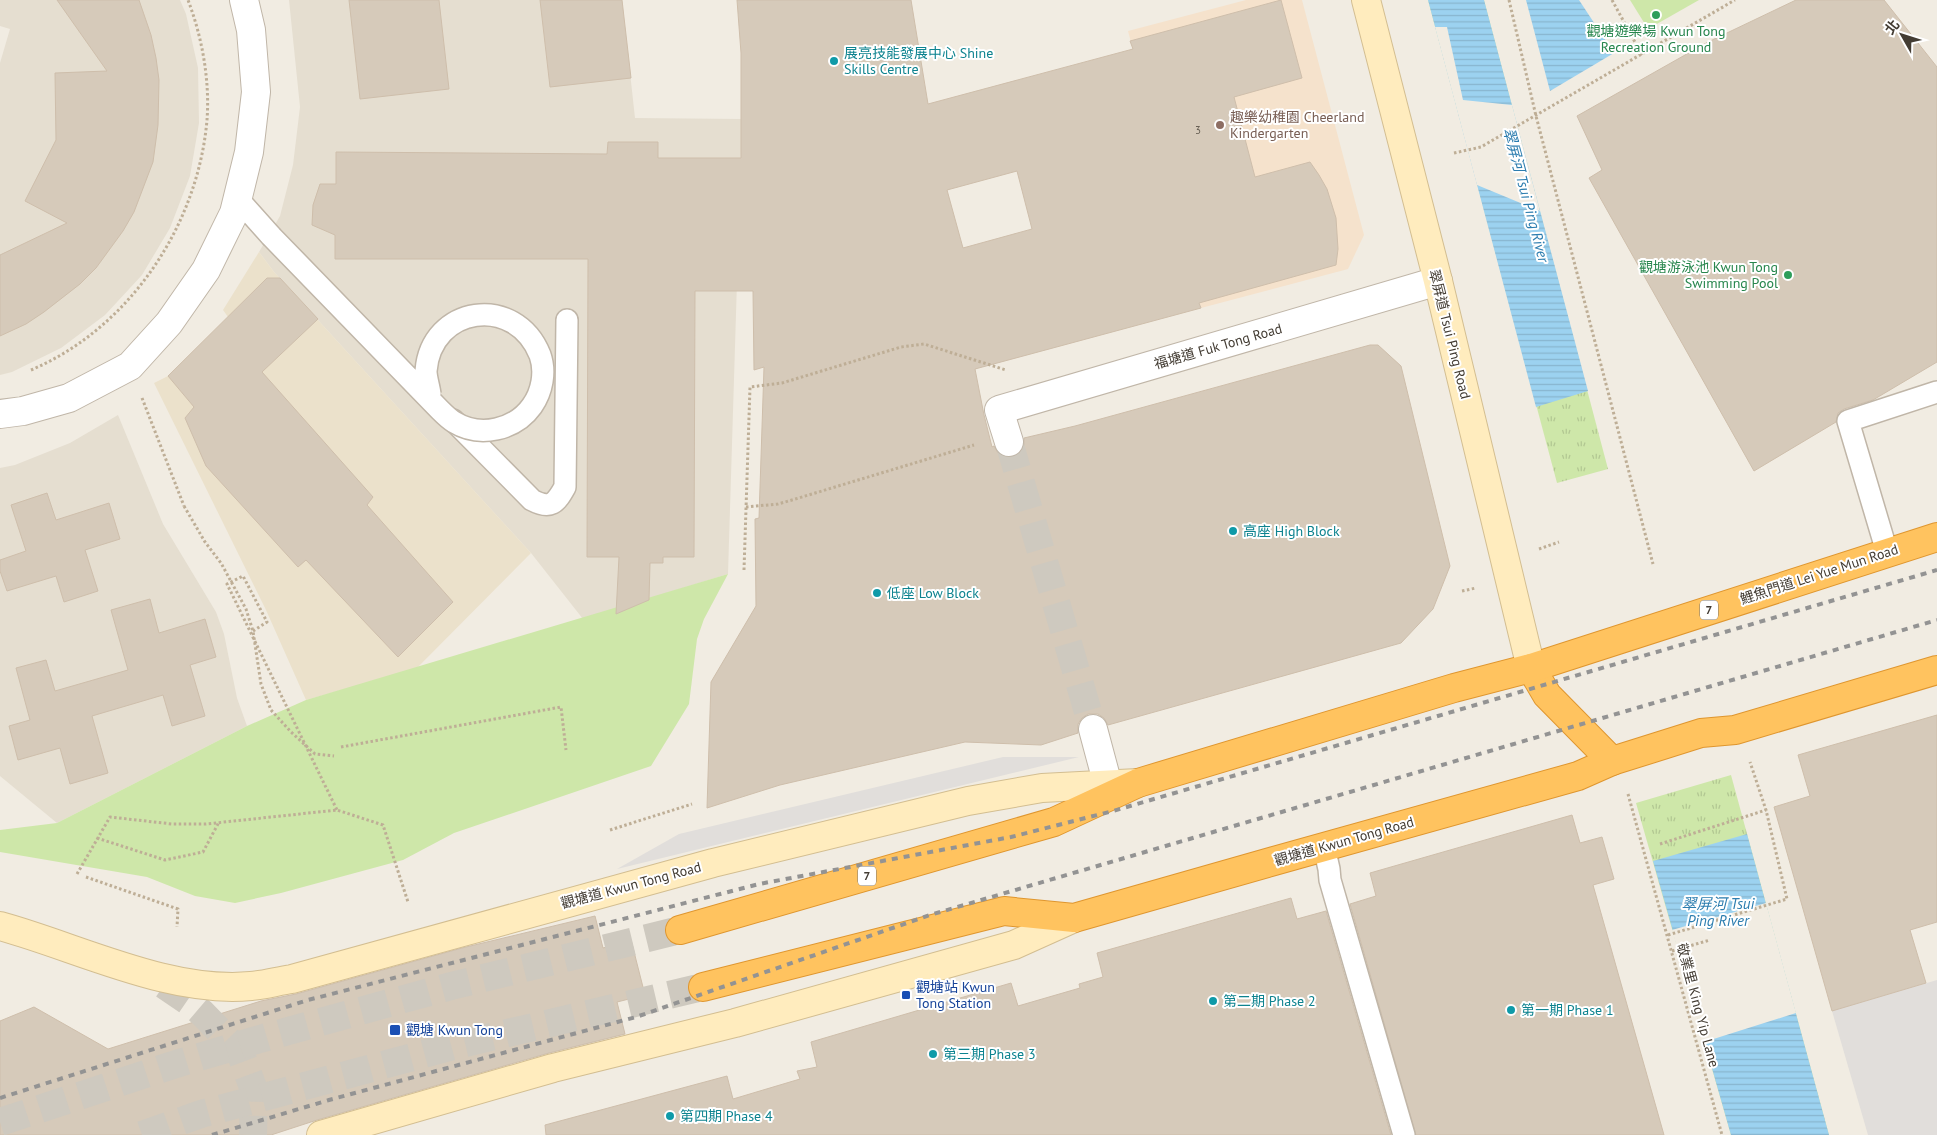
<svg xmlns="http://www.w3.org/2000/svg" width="1937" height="1135" font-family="'PT Sans','Noto Sans TC',sans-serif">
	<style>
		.residential { fill: #e5ded0 }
		.commercial { fill: #f5e2cc }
		.education { fill: #ebe1cb }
		.grass { fill: url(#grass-tufts) }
		.garden { fill: #cee7a9 }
		.parking { fill: #e1dedb }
		.water { fill: url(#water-rules) }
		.pier { fill: #f1ece2 }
		.building { fill: #d6caba; stroke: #cebeab; fill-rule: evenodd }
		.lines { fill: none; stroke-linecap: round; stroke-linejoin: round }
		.street-tunnel { stroke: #cec9bf; stroke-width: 28; stroke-dasharray: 28 14; stroke-linecap: butt }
		.secondary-tunnel { stroke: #cec9bf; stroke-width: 28; stroke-dasharray: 28 14; stroke-linecap: butt }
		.highway-tunnel { stroke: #cec9bf; stroke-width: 28; stroke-dasharray: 28 14; stroke-linecap: butt }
		.lane-casing { stroke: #c0b6a8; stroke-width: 24 }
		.street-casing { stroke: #c0b6a8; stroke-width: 30 }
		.secondary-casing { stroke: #d3be91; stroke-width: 30 }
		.highway-casing { stroke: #df962f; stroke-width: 30 }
		.path { stroke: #beae96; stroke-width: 3; stroke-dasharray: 2.5 2.5; stroke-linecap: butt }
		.lane { stroke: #fff; stroke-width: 21 }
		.street { stroke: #fff; stroke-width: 28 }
		.secondary { stroke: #ffecbe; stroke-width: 28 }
		.highway { stroke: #ffc35f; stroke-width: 28 }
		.rail { stroke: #939393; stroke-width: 4; stroke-dasharray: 6 6; stroke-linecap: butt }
		.lane-bridge-casing { stroke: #c0b6a8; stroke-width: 24; stroke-linecap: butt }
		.path-bridge { stroke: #beae96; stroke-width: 3; stroke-dasharray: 2.5 2.5; stroke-linecap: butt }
		.lane-bridge { stroke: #fff; stroke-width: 21 }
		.leisure-dot { fill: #2e9e5b; stroke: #fff; stroke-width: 2 }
		.culture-dot { fill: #0f9aa8; stroke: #fff; stroke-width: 2 }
		.education-dot { fill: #8d6e63; stroke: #fff; stroke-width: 2 }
		.transit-dot { fill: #1a4fb4; stroke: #fff; stroke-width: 2 }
		.labels { text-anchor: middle; stroke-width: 4; stroke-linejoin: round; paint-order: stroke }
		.number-label { font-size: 11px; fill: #686055 }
		.shield { fill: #fff; stroke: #7b7670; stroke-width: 1 }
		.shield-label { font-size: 12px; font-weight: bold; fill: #433c33 }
		.leisure-label { font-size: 14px; fill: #27864d; stroke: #fff }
		.culture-label { font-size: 14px; fill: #0d838f; stroke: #fff; text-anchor: start }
		.education-label { font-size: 14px; fill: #785e54; stroke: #fff; text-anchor: start }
		.street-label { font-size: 14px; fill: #433c33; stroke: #fff }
		.transit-label { font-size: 14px; fill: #164399; stroke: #fff; text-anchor: start }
		.water-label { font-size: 15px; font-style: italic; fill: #2c7daf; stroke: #fff }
	</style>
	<defs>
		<pattern id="grass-tufts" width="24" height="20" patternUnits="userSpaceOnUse" patternTransform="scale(1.25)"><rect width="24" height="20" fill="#cee7a9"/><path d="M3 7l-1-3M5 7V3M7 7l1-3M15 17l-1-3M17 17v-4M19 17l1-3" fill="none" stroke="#b2c792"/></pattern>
		<pattern id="water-rules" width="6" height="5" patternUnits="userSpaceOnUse" patternTransform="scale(1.25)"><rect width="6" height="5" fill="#9cd2f0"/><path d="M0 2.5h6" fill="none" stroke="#88b5ce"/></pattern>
	</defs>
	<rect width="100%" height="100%" fill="#f1ece2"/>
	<g class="residential">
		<polygon points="0,0 180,0 186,14 198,68 199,123 190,176 170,228 142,275 105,315 61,348 12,372 0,375 0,63 10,29 0,26"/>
		<polygon points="289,0 622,0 635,118 742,119 728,574 583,619 531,553 274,272 259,252 280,216 293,165 300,107"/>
		<polygon points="118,415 163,524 216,612 224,634 237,698 247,726 57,823 0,776 0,468 15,465 70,443"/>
	</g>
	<polygon class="commercial" points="1246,0 1302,0 1364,235 1348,269 1201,308 1128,31"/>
	<polygon class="education" points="259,252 274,272 531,553 416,669 306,700 266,610 154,383 168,376 228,317 223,310"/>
	<g class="grass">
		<polygon points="1428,0 1484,0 1608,469 1557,483"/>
		<polygon points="1731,775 1829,1135 1731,1135 1636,803"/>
	</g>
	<g class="garden">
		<polygon points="1630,0 1699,0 1648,29"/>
		<polygon points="728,574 704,619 697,639 689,704 651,766 454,833 403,860 281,893 235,903 195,896 147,877 0,852 0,830 57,823 247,726 306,700"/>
	</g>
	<g class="parking">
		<polygon points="1003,757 1079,757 617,869 679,834"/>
		<polygon points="1937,980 1937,1135 1868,1135 1832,1011"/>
	</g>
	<g class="water">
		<polygon points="1428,0 1484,0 1588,391 1536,407"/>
		<polygon points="1526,0 1579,0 1614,53 1550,91"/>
		<polygon points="1747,834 1829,1135 1731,1135 1653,861"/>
	</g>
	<g class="pier">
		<polygon points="1435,27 1447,27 1463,100 1512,105 1540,211 1477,185"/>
		<polygon points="1766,903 1796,1013 1704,1042 1672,930"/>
	</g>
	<g class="building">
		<polygon points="57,0 139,0 151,35 156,58 159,80 158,125 153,162 134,212 123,231 96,268 80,284 44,312 26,324 0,336 0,255 67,223 25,201 56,140 55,73 107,71"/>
		<polygon points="349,0 439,0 449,89 360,99"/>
		<polygon points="540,0 622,0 631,78 550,87"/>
		<path d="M737 0H911L928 104 1133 49 1130 41 1281 0 1302 78 1234 97 1255 177 1310 162 1319 175 1327 189 1336 218 1338 249 1336 265 1199 303 1201 308 975 369 984 415 992 447 994 446 998 453 1005 457H1013L1021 452 1024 445V438L1075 426 1370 345H1378L1401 366 1450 566 1433 609 1401 643 1108 725 1104 718 1098 714H1088L1082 718 1078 724V733L1041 745 965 742 780 785 707 808 711 682 756 606 755 519 759 518 764 367 754 370 753 291H695L694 557H663V563H650L649 600 616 614 619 557H587L588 259H335V235L312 225 313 205 320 184H336V152L607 154 608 142H658V158H741V53ZM1017 171 1032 229 963 248 947 190Z"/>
		<polygon points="1796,0 1884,0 1937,67 1937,362 1873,400 1844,409 1838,413 1836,422 1754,471 1589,178 1602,170 1577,116 1708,42"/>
		<polygon points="267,278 280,278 318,319 262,372 373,497 367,505 453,602 398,657 306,560 298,567 206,466 185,418 194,407 168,376"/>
		<polygon points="47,493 56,520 109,503 120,539 85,550 98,591 64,602 56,576 7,591 0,571 0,560 26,551 11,505"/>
		<polygon points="150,599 159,633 205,619 216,657 190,665 205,716 172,726 163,695 92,716 108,773 70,784 60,748 18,760 9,726 30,720 16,668 46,660 55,691 128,670 111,610"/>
		<polygon points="1937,715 1937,922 1910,930 1926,983 1832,1011 1774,807 1810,796 1798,755"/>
		<polygon points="1572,815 1580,843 1602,837 1614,879 1593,885 1664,1135 1416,1135 1350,904 1376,896 1370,873"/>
		<polygon points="1291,898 1297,919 1326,911 1391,1135 546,1135 545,1125 727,1076 733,1099 800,1079 797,1071 817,1067 811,1042 1011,983 1018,1006 1080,988 1079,984 1103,977 1097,953"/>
		<polygon points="595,916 603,948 631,940 645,995 617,1002 625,1034 549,1053 317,1120 271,1135 0,1135 0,1021 34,1007 108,1049 261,1001 296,994 462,948"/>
	</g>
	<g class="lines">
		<polyline class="street-tunnel" points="1009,442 1093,729"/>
		<polyline class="secondary-tunnel" points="164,985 189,1002 202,1013 240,1052 254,1090 253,1135"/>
		<g class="highway-tunnel">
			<polyline points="0,1122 176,1064 270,1036 451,986 680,930"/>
			<polyline points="142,1135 201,1114 461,1044 703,987"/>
		</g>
		<g class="lane-casing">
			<g id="lane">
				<polyline points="238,199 271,236"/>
				<path d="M453 420 532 500C551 510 556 503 565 487L567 320"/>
				<polyline points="1887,552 1848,421 1937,392"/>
				<polyline points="1324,847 1329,869 1330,880 1404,1135"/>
			</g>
		</g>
		<g class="street-casing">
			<g id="street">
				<polyline points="0,414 23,411 69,398 130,366 169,323 206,270 234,213 249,152 256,92 251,30 244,0"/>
				<polyline points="1009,442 999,410 1438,281"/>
				<polyline points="1093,729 1108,785"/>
			</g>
		</g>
		<g class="secondary-casing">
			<g id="secondary">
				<polyline points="1366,0 1438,281 1531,668"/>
				<path d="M0 926C77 947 169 994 251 986 264 985 278 981 292 979L713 863 968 801 1042 788 1138 783"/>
				<polyline points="321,1135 553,1068 735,1023 1014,945 1074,918"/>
			</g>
		</g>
		<g class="highway-casing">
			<g id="highway">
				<polyline points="1531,668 1547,695 1612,761"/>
				<polyline points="680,930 1054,822 1138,783 1454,688 1531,668 1937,537"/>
				<polyline points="703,987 1004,911 1074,918 1274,861 1578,776 1612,761 1701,733 1735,730 1937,670"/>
			</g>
		</g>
		<g class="path">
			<polyline points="1509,0 1536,116 1653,564"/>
			<polyline points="1612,0 1642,55"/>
			<polyline points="1454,153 1481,147 1735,0"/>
			<path d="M31 370C130 328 198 225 207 120 210 80 202 37 188 0"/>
			<polyline points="142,398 184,506"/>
			<polyline points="746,507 778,504 792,500 974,445"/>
			<polyline points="1539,549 1559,542"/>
			<polyline points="744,570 750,387 782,383 901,347 924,344 1006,370"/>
			<polyline points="1462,591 1476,588"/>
			<polyline points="253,631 267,622 243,576 227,584 337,810"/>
			<polyline points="341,747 561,707 566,750"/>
			<polyline points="1628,794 1722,1135"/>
			<polyline points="610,830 692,804"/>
			<polyline points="97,838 165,860 203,852 219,822"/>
			<polyline points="1660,844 1766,810"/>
			<polyline points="77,874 110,817 172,824 206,824 337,810 383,825 408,902"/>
			<polyline points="86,877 178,909 177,927"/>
			<polyline points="1668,935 1787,899 1766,810 1750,762"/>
			<polyline points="1672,951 1710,940"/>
		</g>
		<use href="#lane" class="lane"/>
		<use href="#street" class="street"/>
		<use href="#secondary" class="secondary"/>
		<use href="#highway" class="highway"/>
		<g class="rail">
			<polyline points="0,1098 308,1000 759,884 1011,837 1113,811 1937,570"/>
			<polyline points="212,1135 329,1100 636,1017 930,915 1937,620"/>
		</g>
		<g class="lane-bridge-casing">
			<path id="lane-bridge" d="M271 236 440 410C444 414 449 419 454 422 480 438 515 430 532 406 542 392 546 372 540 355 515 293 431 306 426 371 426 378 429 386 430 394"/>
		</g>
		<polyline class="path-bridge" points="184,506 205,542 221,563 246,609 253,631 261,684 271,710 291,732 315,754 334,756"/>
		<use href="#lane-bridge" class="lane-bridge"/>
	</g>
	<g class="leisure-dot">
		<circle cx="1656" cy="15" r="5"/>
		<circle cx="1788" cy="275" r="5"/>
	</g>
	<g class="culture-dot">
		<circle cx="834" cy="61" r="5"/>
		<circle cx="1233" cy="531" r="5"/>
		<circle cx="877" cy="593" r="5"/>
		<circle cx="1213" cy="1001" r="5"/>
		<circle cx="1511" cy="1010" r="5"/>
		<circle cx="933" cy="1054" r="5"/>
		<circle cx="670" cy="1116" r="5"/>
	</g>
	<circle class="education-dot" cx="1220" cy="125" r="5"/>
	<g class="transit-dot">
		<rect x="901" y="990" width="10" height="10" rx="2.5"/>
		<rect x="389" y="1024" width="12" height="12" rx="2.5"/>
	</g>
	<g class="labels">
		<g class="number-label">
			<text x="1198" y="134">3</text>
		</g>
		<g class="shield">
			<rect x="1700" y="600.5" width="18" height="19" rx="4"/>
			<rect x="858" y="866.5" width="18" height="19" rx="4"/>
		</g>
		<g class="shield-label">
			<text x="1709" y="614">7</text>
			<text x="867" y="880">7</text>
		</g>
		<g class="leisure-label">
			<text x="1656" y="36">觀塘遊樂場 Kwun Tong<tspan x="1656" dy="16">Recreation Ground</tspan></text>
			<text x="1778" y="272" text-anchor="end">觀塘游泳池 Kwun Tong<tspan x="1778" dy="16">Swimming Pool</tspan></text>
		</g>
		<g class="culture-label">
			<text x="844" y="58">展亮技能發展中心 Shine<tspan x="844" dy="16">Skills Centre</tspan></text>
			<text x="1243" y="536">高座 High Block</text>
			<text x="887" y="598">低座 Low Block</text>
			<text x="1223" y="1006">第二期 Phase 2</text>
			<text x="1521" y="1015">第一期 Phase 1</text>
			<text x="943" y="1059">第三期 Phase 3</text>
			<text x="680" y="1121">第四期 Phase 4</text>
		</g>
		<g class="education-label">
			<text x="1230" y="122">趣樂幼稚園 Cheerland<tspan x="1230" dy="16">Kindergarten</tspan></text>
		</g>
		<g class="street-label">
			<text transform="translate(1450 334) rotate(76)" y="5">翠屏道 Tsui Ping Road</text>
			<text transform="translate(1218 346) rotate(-16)" y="5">福塘道 Fuk Tong Road</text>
			<text transform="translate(1819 574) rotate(-18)" y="5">鯉魚門道 Lei Yue Mun Road</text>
			<text transform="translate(1344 841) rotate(-16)" y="5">觀塘道 Kwun Tong Road</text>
			<text transform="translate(631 885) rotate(-15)" y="5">觀塘道 Kwun Tong Road</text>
			<text transform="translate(1698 1005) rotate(75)" y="5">敬業里 King Yip Lane</text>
		</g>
		<g class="transit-label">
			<text x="916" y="992">觀塘站 Kwun<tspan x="916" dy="16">Tong Station</tspan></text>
			<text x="406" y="1035">觀塘 Kwun Tong</text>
		</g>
		<g class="water-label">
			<text transform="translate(1526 195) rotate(75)" y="5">翠屏河 Tsui Ping River</text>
			<text x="1718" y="909">翠屏河 Tsui<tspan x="1718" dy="17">Ping River</tspan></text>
		</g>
	</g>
	<g transform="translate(1902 35) rotate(309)" stroke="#ffffff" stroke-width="4" paint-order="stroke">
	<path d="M0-4L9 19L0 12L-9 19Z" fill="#433c33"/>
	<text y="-8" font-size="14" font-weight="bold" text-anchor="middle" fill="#433c33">北</text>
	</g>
</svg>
